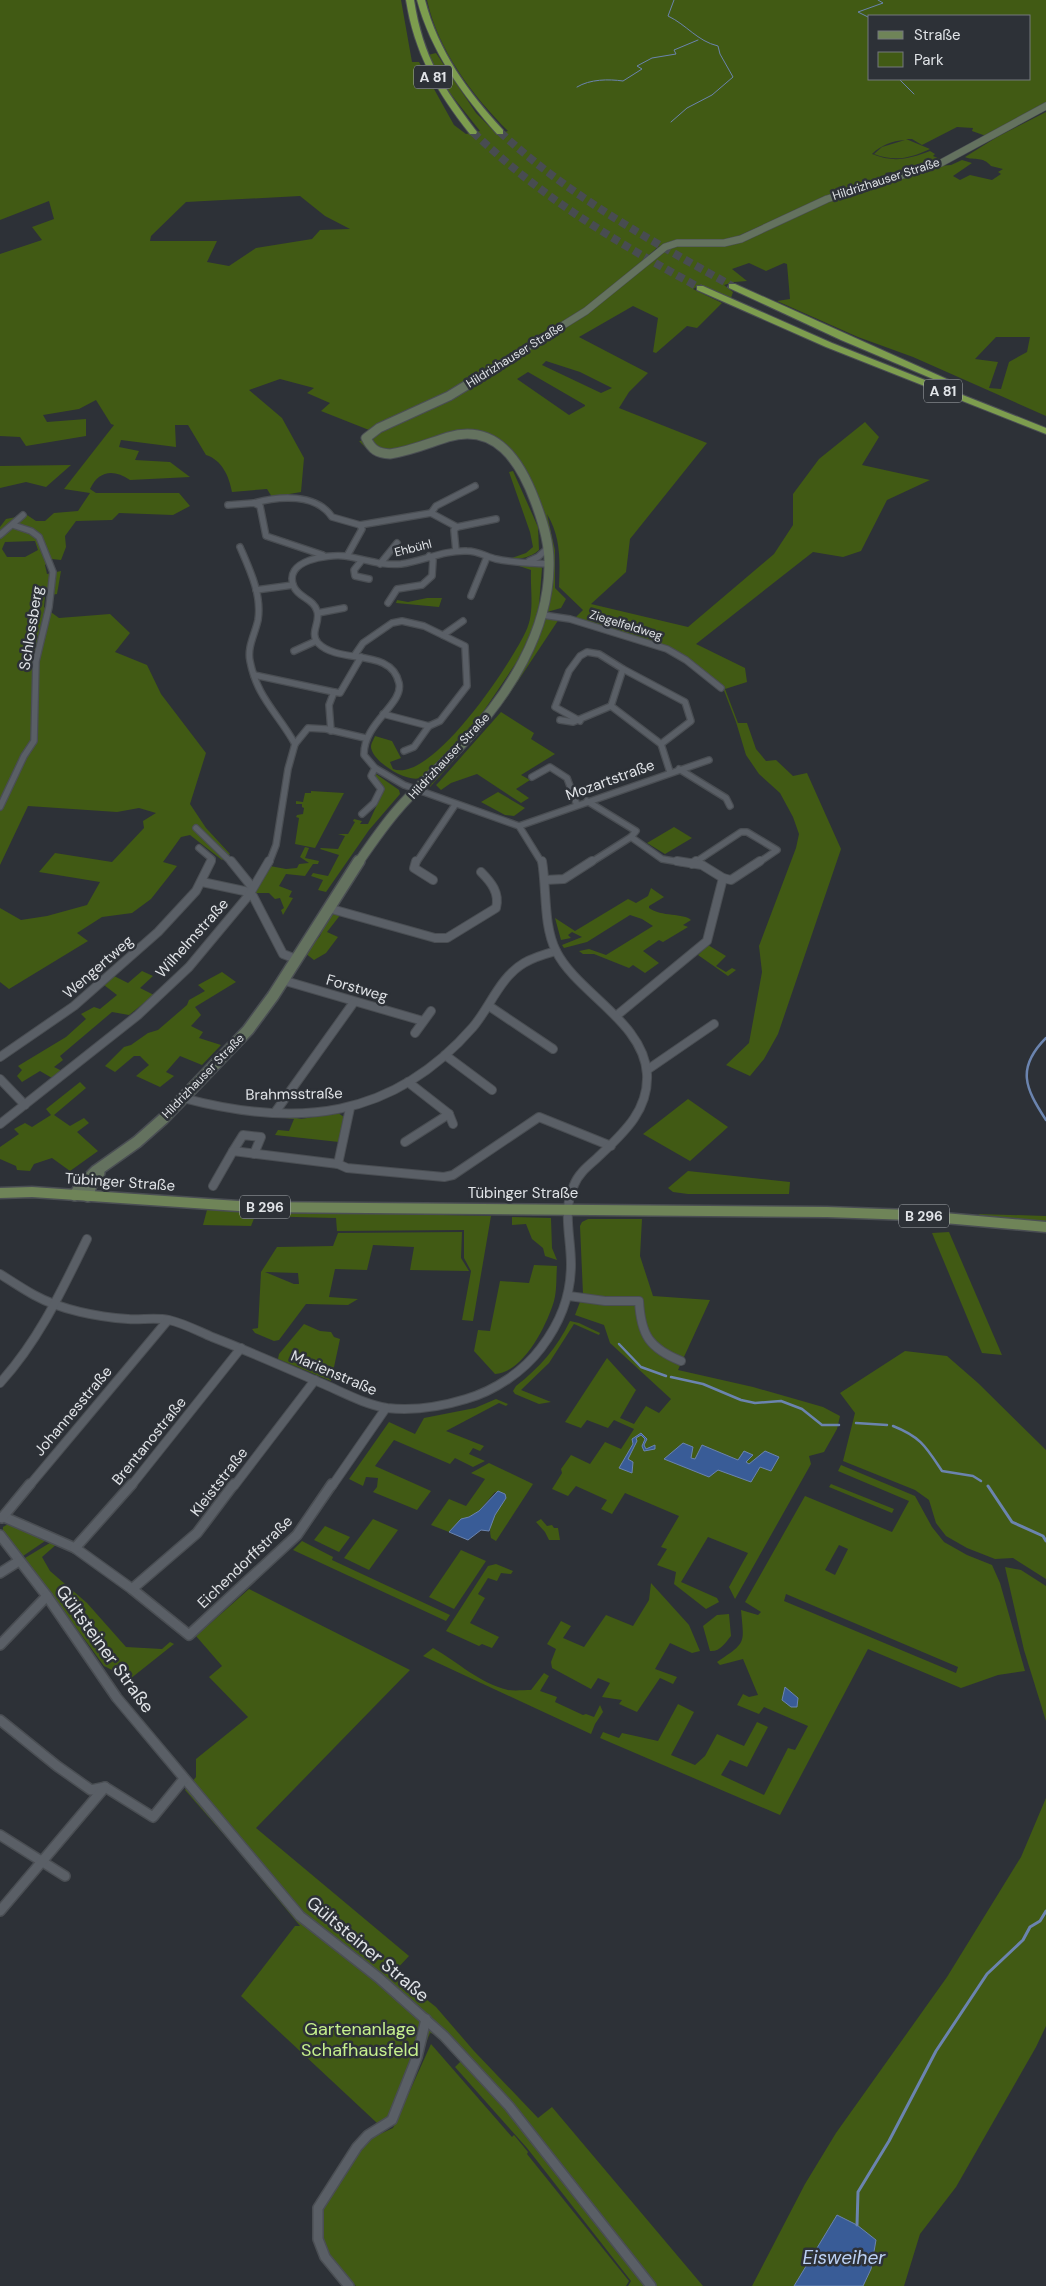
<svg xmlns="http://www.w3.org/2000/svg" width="1046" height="2286" font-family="'DM Sans',sans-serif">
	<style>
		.green { fill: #415a14; fill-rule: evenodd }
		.water { fill: #395c97; stroke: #6b84af }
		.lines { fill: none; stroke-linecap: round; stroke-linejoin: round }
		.stream-far2 { stroke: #6b84af; stroke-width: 1 }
		.stream-far1 { stroke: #6b84af; stroke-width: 2.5 }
		.stream { stroke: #6b84af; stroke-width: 3 }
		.motorway-tunnel { stroke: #484c51; stroke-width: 8; stroke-dasharray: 8 4.5; stroke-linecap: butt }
		.minor-far2-casing { stroke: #4a4e53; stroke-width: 8 }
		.minor-far1-casing { stroke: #4a4e53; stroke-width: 10 }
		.minor-casing { stroke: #4a4e53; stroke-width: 12 }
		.secondary-far2-casing { stroke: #4a4e53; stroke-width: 8 }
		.secondary-far1-casing { stroke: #4a4e53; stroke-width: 11 }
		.secondary-casing { stroke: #4a4e53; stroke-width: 14 }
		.primary-casing { stroke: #4a4e53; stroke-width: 3 }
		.motorway-casing { stroke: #4a4e53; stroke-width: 2 }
		.minor-far2 { stroke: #5a5f66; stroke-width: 5.5 }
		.minor-far1 { stroke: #5a5f66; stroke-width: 8 }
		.minor { stroke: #5a5f66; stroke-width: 9 }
		.secondary-far2 { stroke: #64725f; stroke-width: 7 }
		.secondary-far1 { stroke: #64725f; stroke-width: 9 }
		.secondary { stroke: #64725f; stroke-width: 11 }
		.primary { fill: #6f8458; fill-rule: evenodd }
		.motorway { fill: #7d9d4e; fill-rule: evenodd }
		.labels { text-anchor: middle; stroke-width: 5; stroke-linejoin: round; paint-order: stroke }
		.far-street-label { font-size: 12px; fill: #e0e3e7; stroke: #2d3137 }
		.shield { fill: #2d3137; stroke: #aaaeb2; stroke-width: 1 }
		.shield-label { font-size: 14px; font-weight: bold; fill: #e0e3e7 }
		.street-label { font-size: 15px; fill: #e0e3e7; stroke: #2d3137 }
		.near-street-label { font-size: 18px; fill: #e0e3e7; stroke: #2d3137 }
		.near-park-label { font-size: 18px; fill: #c6f08d; stroke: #2d3137 }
		.near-water-label { font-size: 19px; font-style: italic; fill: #bcd1f4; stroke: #2d3137 }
	</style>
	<rect width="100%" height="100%" fill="#2d3137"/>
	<g class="green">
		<path d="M0 0H401L412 62H419L454 125 466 134 480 131 442 83 428 55 436 53 476 113 497 134 508 131C472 95 438 50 427 0H1046V102L986 136 972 131 973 128 957 127 922 145 912 139H906L930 149C911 158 895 162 874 154L882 147 905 140C892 141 881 145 872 154 894 163 909 159 930 151L935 154 933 156 940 159 895 174 891 172 885 173 888 176 823 198 736 237 722 240 670 242 658 247 602 296 559 325 450 393 369 430 321 411 330 403 307 393 314 388 280 379 249 390 282 418 304 458 301 492 272 497 267 489 232 492C229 476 222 460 206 455L188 425H175L176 447 121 440 119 447 139 451 135 460 170 462 190 477 130 480C114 469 99 470 90 489L96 493H179L190 506 173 515 119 513 112 520 76 521 65 536 66 547 61 560 52 559 45 565 47 574 61 571 57 594 45 596 44 607 59 618 110 614 130 633 115 652 147 665 161 694 206 753 190 804 206 828 230 854 222 860 190 835 181 837 163 862 177 866 151 899 132 913 102 917 77 933 88 941 9 989 0 982V908L21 920 47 916 87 905 100 882 39 872 55 853 112 862 144 828 143 821 156 813 139 808 117 812 28 806 0 865V527L6 519 27 515 36 521H45L54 513 78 511 90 493 64 489 114 425 111 424 96 400 79 409 43 415 47 422 86 419V436L26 446 20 437 0 436V254L42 240 32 227 54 219 49 201 0 220ZM870 16H1030V79H870ZM300 196 325 216 350 229 320 230 312 239 256 248 229 266 207 262 217 241H150L151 236 186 202ZM35 541 38 550 25 557H7L2 549 5 542Z"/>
		<path d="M1046 112V416L913 357 858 337 777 301 790 299 787 264 784 263 766 271 749 263 732 269 747 281 734 282 724 285 733 292 731 298 700 285 693 289 722 303 697 328 687 326 656 353 653 352 658 318 633 306 579 337 648 373 629 392 619 408 707 443 630 539 626 572 591 604 688 627 774 554 793 525V494L819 459 865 422 879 437 862 465 930 480 887 500 861 551 843 557 813 552 696 644 745 668 747 682 725 689 738 723H747L756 749 766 761 776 760 793 776 807 773 841 849 778 1034 764 1059 750 1076 726 1065 749 1043 762 972 759 946 796 848 799 834 793 817 780 793 759 774 746 755 736 722 723 688 668 648 575 618 583 610 559 587C560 561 561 537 547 514L555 550V588L566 599 561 608 547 612 551 595 553 565 539 499 499 447 474 436 377 454 366 448 359 441 371 439 380 430 434 406 591 310 667 249 678 245 729 243 827 201 939 166 951 165 962 160 972 163 953 176 960 180 970 175 992 180 1001 174 998 172 1003 169 991 166C983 156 975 161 965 157L997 137ZM996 337H1030L1027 352 1009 362 1001 389 989 388 998 362 975 359ZM546 361 580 372 612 388 601 393 542 365ZM528 372 585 405V406L569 415 517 379Z"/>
		<polygon points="71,465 46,487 26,482 0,488 0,466"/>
		<path d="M513 471 538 527 539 550C530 558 521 559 509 559L526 553 533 547 530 532 509 472Z"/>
		<path d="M513 564 538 565 542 568 538 617 518 660 481 715 461 740 422 777C410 785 372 762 371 747 371 743 374 739 375 736L392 741 401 758 390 762 393 769C432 784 512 662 526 631 535 612 530 590 531 570Z"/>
		<polygon points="427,598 442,598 439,607 396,603 397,600 408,602"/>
		<polygon points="545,618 559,619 506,699 486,725 430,787 429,783 480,728"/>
		<polygon points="501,712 534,733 531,739 555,754 521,775 530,780 516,789 529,798 521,803 477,774 451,783 441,790 436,785 439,782"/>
		<polygon points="376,774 399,790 400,794 369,830 326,892 318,890 323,880 311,876 313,873 328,876 339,855 320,849 321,848 338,849 345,836 338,834 348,834 355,822 353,821 354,819 362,821 360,824 368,824 383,792 383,786 375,777"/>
		<polygon points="311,791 344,793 315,848 295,844 299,818 296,817 297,815 303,814 304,808 302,807 302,804 296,804 296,801 303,802 305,793 311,793"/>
		<polygon points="498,792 525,808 514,816 505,815 481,802"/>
		<polygon points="674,827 692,838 665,854 647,843"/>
		<polygon points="305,847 309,848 305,858 319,861 318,864 313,864 305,876 286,874 279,886 292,891 289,897 293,898 283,915 281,910 284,908 280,898 275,899 269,893 252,893 270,866 286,869 297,868 299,864 309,863 300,857"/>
		<path d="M651 888 664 897 649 906V908C661 917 684 913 691 920L683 925 688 927 663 942 659 940 643 951 659 963 645 973 633 965 629 968 594 954H583L579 951 589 949 606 955 653 926 642 919 630 915 587 942 564 948 562 945 582 937 572 932 568 935 571 938 561 940 555 918 575 931 628 899 636 903 648 896Z"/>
		<polygon points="330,912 341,914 327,932 338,937 326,953 314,960 305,953 320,936"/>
		<polygon points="708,945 726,956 716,966 726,972 732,968 736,970 728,976 698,955"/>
		<polygon points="142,971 153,976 140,988 154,995 129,1015 112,1012 60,1056 63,1060 54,1067 62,1071 52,1078 40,1071 22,1082 17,1076 22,1070 18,1066 66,1037 86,1019 81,1014 94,1007 100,1009 117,995 104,985 114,976 128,983"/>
		<polygon points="222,972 236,982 195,1007 201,1015 191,1026 203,1032 199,1038 221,1045 202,1065 180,1056 166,1072 174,1076 160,1087 136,1076 149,1065 140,1056 134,1056 115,1072 105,1066 124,1047 131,1045 148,1033 158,1030 187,1005 189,1000 205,991 198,985"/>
		<polygon points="80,1082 86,1088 54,1115 70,1126 84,1118 89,1123 77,1132 98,1151 70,1171 52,1158 34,1164 30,1171 17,1170 16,1166 0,1159 0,1147 19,1134 14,1129 25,1123 32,1127 51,1115 46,1109"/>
		<polygon points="688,1099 728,1127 690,1161 643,1134"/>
		<polygon points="338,1113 344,1117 345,1120 339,1142 275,1135 278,1130 289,1131 294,1119 268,1116 284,1115 301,1119"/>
		<polygon points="688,1171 790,1182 789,1194 688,1194 673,1192 668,1188"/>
		<polygon points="207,1210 491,1216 473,1321 462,1320 471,1271 464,1258 464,1230 337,1231 336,1218 255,1216 251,1226 203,1225"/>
		<polygon points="978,1214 1046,1216 1046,1222 980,1215"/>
		<polygon points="512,1217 551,1218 552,1248 557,1260 545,1256 543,1248 532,1239 526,1224 512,1225"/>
		<polygon points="588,1219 642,1219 640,1256 653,1296 710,1300 678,1370 753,1387 823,1407 840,1416 837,1429 824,1452 809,1456 811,1464 735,1599 729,1587 748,1553 708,1537 681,1582 717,1598 719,1602 706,1609 674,1584 676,1572 657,1565 667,1549 661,1547 679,1516 625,1493 612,1514 601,1509 607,1500 576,1486 568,1496 552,1489 562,1473 561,1469 571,1455 590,1464 605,1442 621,1449 634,1429 614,1420 608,1428 587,1420 581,1428 565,1422 607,1358 636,1390 620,1418 634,1424 646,1406 659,1413 671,1399 610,1343 604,1325 575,1315 583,1294 580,1226 582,1222"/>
		<path d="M462 1232 461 1258 469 1271 410 1270 414 1247 373 1245 367 1270 335 1269 329 1297 358 1299 348 1305 306 1304 279 1340 274 1341 255 1333 252 1329 258 1328 261 1272 277 1247 333 1246 338 1233ZM265 1272 298 1273 299 1284H294Z"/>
		<polygon points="949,1232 1002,1355 982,1353 932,1233"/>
		<path d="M534 1265 557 1266C556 1278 557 1290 554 1301 547 1325 523 1373 495 1374L474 1351 478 1330 490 1331 500 1281 529 1283Z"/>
		<path d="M570 1321 579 1323 600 1333 599 1335 574 1324 549 1363 521 1390 551 1402 539 1404 515 1394 513 1391 516 1386C539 1368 557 1348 570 1321Z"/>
		<polygon points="304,1324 320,1331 331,1332 334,1337 340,1339 331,1381 278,1359 279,1354"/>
		<polygon points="905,1351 947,1356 978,1383 1046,1450 1046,1579 1013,1558 995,1559 967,1548 946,1536 936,1523 929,1500 915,1490 843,1461 855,1413 840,1393"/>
		<polygon points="496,1399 508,1404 506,1406 499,1403 446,1431 484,1446 480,1451 473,1448 469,1454 485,1461 473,1467 455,1458 450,1464 394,1440 375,1466 431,1491 417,1510 373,1492 377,1487 378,1478 366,1477 363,1486 349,1479 389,1422 415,1434 424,1418 475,1408"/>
		<path d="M489 1463 533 1484 496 1541 491 1538C487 1523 497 1509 506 1498L495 1492 479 1511 469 1517 461 1519 449 1532 431 1525 449 1499 466 1506 485 1479 471 1473Z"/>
		<path d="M841 1465 915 1496 932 1527 944 1542 967 1555 992 1565 1000 1583 1025 1671 998 1675 961 1688 868 1649 780 1815 600 1738 603 1732 619 1738 622 1733 658 1741 678 1704 694 1712 671 1755 695 1765 705 1756 717 1734 744 1746 757 1722 768 1727 747 1767 730 1760 721 1775 764 1795 788 1748 795 1750 808 1726 764 1707 759 1714 737 1705 743 1694 749 1697 758 1695 743 1659 720 1665 717 1662C747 1642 744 1644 741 1610L758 1615 761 1612 745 1602 805 1496 892 1532 909 1501 838 1471ZM839 1545 848 1549 835 1575 825 1570ZM786 1594 958 1667 956 1673 784 1601Z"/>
		<polygon points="831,1484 894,1509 892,1513 829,1487"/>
		<polygon points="373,1519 398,1530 369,1570 344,1558"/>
		<polygon points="541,1519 547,1526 552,1525 554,1528 558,1528 560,1540 549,1540 545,1532 536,1522"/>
		<polygon points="10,1523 48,1539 23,1556 3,1531 3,1527"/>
		<polygon points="325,1526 350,1537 339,1552 314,1540"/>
		<polygon points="53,1541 58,1543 42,1557 50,1571 87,1603 126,1647 162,1649 170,1642 174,1644 130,1679 104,1666 25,1558"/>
		<polygon points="302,1541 333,1557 332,1560 450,1615 446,1621 293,1550"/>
		<polygon points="461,1550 486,1561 454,1609 429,1597"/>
		<polygon points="496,1564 513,1571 511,1574 501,1573 497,1581 488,1578 478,1594 485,1598 470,1623 499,1637 492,1648 482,1644 479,1646 446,1631 488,1566"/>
		<polygon points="1005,1567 1021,1570 1046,1586 1046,1721 1024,1650"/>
		<polygon points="651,1583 689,1625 700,1651 692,1653 670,1643 655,1669 677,1677 673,1684 660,1678 637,1712 619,1704 622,1700 602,1697 610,1683 598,1678 591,1689 552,1668 551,1662 556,1649 547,1644 561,1621 571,1626 563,1638 584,1647 606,1615 633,1626 649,1600"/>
		<polygon points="249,1589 410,1670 256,1828 409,1956 393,1973 436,2007 474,2051 538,2118 552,2107 703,2286 628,2286 631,2281 527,2148 455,2067 462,2060 438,2035 430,2033 392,2127 377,2123 241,1996 295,1926 300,1926 235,1847 185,1790 196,1777 196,1759 248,1717 209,1677 222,1666 196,1636"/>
		<path d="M729 1614 731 1636C725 1643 720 1652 710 1651L703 1626 717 1615Z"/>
		<path d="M433 1648C458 1662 479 1683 508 1690 515 1691 524 1690 531 1690L544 1673 549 1676 540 1691 557 1697 555 1702 583 1715 586 1714 594 1717 600 1705 603 1712 595 1724 591 1734 423 1656Z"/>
		<polygon points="1046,1798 1046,2026 1036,2047 956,2187 920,2234 904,2286 863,2286 871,2269 876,2240 837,2215 794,2286 752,2286 805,2184 836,2133 947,1977 1021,1857"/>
		<polygon points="431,2044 512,2137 514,2135 528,2152 527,2154 629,2281 626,2286 356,2286 330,2260 322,2239 321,2210 369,2139 393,2128"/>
	</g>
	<g class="water">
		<polygon points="641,1433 647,1439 644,1445 646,1449 655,1445 655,1449 644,1451 642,1446 645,1439 641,1435 636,1438 637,1441 628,1459 633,1462 632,1473 619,1468 633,1444 632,1439"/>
		<polygon points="683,1443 693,1447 691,1458 695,1459 702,1445 738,1460 744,1451 753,1455 746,1462 749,1464 765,1451 779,1457 771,1471 760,1467 751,1482 718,1470 709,1477 664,1459"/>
		<polygon points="498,1491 505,1494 506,1498 495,1515 489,1531 481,1530 468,1540 449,1532 461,1519 469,1517 479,1511"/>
		<polygon points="785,1687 798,1698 797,1707 791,1707 782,1700"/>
		<polygon points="837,2215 857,2225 876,2240 871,2269 863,2286 794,2286"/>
	</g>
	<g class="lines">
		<g class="stream-far2">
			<polyline points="870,18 858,12 883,3 878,0"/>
			<polyline points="899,79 914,94"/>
			<path d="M577 87C590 79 609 79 623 81L642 69 637 66 652 58 676 54 674 50 698 40"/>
			<path d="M671 122 687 108 712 95 733 77 720 54 718 46C697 41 687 25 668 16L674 0"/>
		</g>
		<g class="stream-far1">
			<path d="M1046 1038C1016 1068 1025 1088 1046 1120"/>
			<polyline points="619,1344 641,1367 666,1376"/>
			<polyline points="671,1377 703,1384 741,1400 755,1403 781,1401 802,1409 822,1425 839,1425"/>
			<polyline points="856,1423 887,1425"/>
			<path d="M893 1426C921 1437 926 1447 942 1471L973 1476 981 1481"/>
		</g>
		<g class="stream">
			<polyline points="988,1486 1012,1522 1043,1536 1046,1541"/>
			<polyline points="857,2225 858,2192 889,2141 936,2051 987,1974 1023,1940 1030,1927 1040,1921 1046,1911"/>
		</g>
		<g class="motorway-tunnel">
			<path d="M473 132C540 197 618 243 700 288"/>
			<path d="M500 132C569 196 650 240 732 286"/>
		</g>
		<g class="minor-far2-casing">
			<g id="minor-far2">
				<path d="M254 503C279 496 316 493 332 517L360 525"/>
				<polyline points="228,505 254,503 260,506 266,536 323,555"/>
				<polyline points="431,513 436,506 475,486"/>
				<polyline points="457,527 496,519"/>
				<polyline points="0,535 23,515"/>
				<path d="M240 547C250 570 262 595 258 620 255 634 247 647 250 661 257 698 278 713 295 744"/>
				<polyline points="347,556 362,529 360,525 431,513 457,527 454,530 456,551"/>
				<polyline points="362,560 354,570 355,576 369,579"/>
				<polyline points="529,561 538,557 548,548"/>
				<polyline points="380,564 397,543"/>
				<polyline points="256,590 293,585"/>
				<polyline points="471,596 487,557"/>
				<polyline points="388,603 397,589 422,585 432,576 433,560 429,556"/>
				<polyline points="318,613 344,608"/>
				<polyline points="543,615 570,619 667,649 686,660 721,688"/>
				<polyline points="443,635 463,621"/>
				<polyline points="294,651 316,641"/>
				<polyline points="354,656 363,643 392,623 402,621 424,626 465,646 467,686 440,721 429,726 383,714"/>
				<polyline points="623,669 685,702 691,721 661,744"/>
				<polyline points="254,675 334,692 329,705 331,731"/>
				<polyline points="334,692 340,693 361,657"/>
				<polyline points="560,720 573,722 611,706"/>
				<polyline points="580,721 555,707 569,671 580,656 587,652 599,654 623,669 611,706 661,744 670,772"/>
				<polyline points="404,751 414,747 429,726"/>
				<polyline points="679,769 726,798 730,806"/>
				<polyline points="532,777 550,767 567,778 577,805"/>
				<polyline points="587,801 636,831 631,837"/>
				<polyline points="0,807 24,756 34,741 36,661 49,607 53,572 39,537 31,531 13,525"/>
				<polyline points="362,814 374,803 381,789 371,776 375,768"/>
				<polyline points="519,826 709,760"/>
				<polyline points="196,828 232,863"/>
				<polyline points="199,848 212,859 210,863"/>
				<polyline points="269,863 276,845 288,769 295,744 308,728 326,729 365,738"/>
				<polyline points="416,863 455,805"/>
				<path d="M542 863 519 826 404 785 375 768 364 755C363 723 404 704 399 683 391 647 339 665 318 643 309 633 321 622 317 611 314 599 299 598 294 587 282 560 328 554 345 556 364 559 382 566 401 564 423 561 444 550 467 551 478 551 487 557 496 559 514 563 531 563 549 564"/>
				<polyline points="590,863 631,837 662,859 685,863"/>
				<polyline points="694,863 741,832 747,832 777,850 758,863"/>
			</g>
		</g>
		<g class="minor-far1-casing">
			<g id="minor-far1">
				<polyline points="231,861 252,887"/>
				<polyline points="416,861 414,868 433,880"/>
				<polyline points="692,864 696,861"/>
				<polyline points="723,878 731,880 760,861"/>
				<polyline points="545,880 564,879 592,861"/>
				<polyline points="202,882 249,892"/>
				<polyline points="249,895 253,896 283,954 296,959"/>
				<path d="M328 908 435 938H447L496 908C500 893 491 882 481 872"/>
				<polyline points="282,980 423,1021"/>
				<polyline points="489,1006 553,1049"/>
				<polyline points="616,1016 707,941 723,878 702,865 677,861"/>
				<polyline points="415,1033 431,1011"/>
				<polyline points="445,1055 492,1090"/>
				<polyline points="0,1057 74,1006 158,932 196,891 211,861"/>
				<polyline points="647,1070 714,1024"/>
				<polyline points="0,1079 25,1105"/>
				<path d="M183 1098C296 1128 392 1120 473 1027 490 1007 500 977 524 963 534 957 545 954 556 951"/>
				<polyline points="276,1111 354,1002"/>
				<polyline points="449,1114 453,1124"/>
				<polyline points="0,1124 138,1015 189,967 249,895 269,861"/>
				<polyline points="405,1142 449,1114 408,1082"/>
				<polyline points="233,1151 243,1135 261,1137 254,1154"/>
				<polyline points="338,1164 350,1108"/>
				<polyline points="213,1186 233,1151 338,1164 347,1168 444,1177 453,1175 539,1117 611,1146"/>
				<path d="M0 1274C11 1281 23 1289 34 1295 61 1310 98 1317 128 1319 141 1320 156 1317 169 1320 183 1323 198 1331 212 1337 251 1352 289 1369 328 1386 346 1394 367 1405 387 1408 414 1411 440 1407 466 1399 494 1391 523 1372 541 1348 560 1323 571 1297 571 1264 571 1237 562 1210 574 1185 578 1174 588 1166 596 1159 621 1135 649 1112 647 1074 644 1022 577 993 556 951 543 925 547 890 542 861"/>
				<path d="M569 1296 605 1301H639C641 1335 649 1348 681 1361"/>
				<path d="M0 1383C39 1340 62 1290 87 1239"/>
				<polyline points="29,1486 168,1320"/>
				<polyline points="131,1486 241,1348"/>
				<polyline points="234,1486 315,1380"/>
				<polyline points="332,1486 386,1408"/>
			</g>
		</g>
		<g class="minor-casing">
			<g id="minor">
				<polyline points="4,1517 75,1548 132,1589 189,1635 297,1535 332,1484"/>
				<polyline points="2,1518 30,1484"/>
				<polyline points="0,1535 47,1596 117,1698 300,1916 379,1978 444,2036 509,2106 651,2286"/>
				<polyline points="75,1548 132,1484"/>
				<polyline points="0,1573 19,1561"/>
				<polyline points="132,1589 197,1533 234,1484"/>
				<polyline points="0,1645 47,1596"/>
				<polyline points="0,1720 57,1766 91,1790 105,1787 153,1817 184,1779"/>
				<polyline points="0,1835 65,1876"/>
				<polyline points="0,1911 105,1787"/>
				<polyline points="349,2286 325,2257 318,2239 318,2208 357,2147 368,2135 392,2120 417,2057 426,2019"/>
			</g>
		</g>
		<g class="secondary-far2-casing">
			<polyline id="secondary-far2" points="478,378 586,311 665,247 677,243 724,243 741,239 827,199 941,163 1046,106"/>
		</g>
		<g class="secondary-far1-casing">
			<path id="secondary-far1" d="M358 863C371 844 384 825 399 808 420 784 444 764 465 741 509 694 548 632 549 567 550 544 543 522 535 501 520 461 496 423 448 437 429 443 411 451 390 454 377 453 372 450 366 438L379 428 449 396 480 377"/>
		</g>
		<g class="secondary-casing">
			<g id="secondary">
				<polyline points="75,1195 80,1187 96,1171 137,1142 163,1119 248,1030 273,996 359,861"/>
				<polyline points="88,1196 91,1185 99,1173"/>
			</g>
		</g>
		<g class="primary-casing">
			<polygon id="primary" points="32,1187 253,1202 827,1207 910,1210 1046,1222 1046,1232 910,1220 827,1217 253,1212 32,1197 0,1198 0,1188"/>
		</g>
		<g class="motorway-casing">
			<g id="motorway">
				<path d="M406 0H414C423 58 443 87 477 132L476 134H470C437 93 414 52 406 0Z"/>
				<path d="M417 0H425C438 51 468 92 503 130V134H497C462 94 431 52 417 0Z"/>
				<polygon points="729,284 735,284 960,385 958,387 952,387 841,340 729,288"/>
				<polygon points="697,286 703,286 832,343 1046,428 1046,434 826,347 697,290"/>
			</g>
		</g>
		<use href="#minor-far2" class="minor-far2"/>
		<use href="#minor-far1" class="minor-far1"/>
		<use href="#minor" class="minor"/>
		<use href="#secondary-far2" class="secondary-far2"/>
		<use href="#secondary-far1" class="secondary-far1"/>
		<use href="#secondary" class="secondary"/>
		<use href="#primary" class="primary"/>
		<use href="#motorway" class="motorway"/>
	</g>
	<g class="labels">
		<g class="far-street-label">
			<text transform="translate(886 179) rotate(-18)" y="4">Hildrizhauser Straße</text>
			<text transform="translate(515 355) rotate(-32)" y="4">Hildrizhauser Straße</text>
			<text transform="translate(413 548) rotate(-14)" y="4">Ehbühl</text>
			<text transform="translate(626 625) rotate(17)" y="4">Ziegelfeldweg</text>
			<text transform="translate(449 756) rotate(-47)" y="4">Hildrizhauser Straße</text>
			<text transform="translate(203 1076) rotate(-46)" y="4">Hildrizhauser Straße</text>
		</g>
		<g class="shield">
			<rect x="414" y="65.5" width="38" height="23" rx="4"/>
			<rect x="924" y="379.5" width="38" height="23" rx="4"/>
			<rect x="240" y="1195.5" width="50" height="23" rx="4"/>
			<rect x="899" y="1204.5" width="50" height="23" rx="4"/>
		</g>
		<g class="shield-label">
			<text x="433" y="82">A 81</text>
			<text x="943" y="396">A 81</text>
			<text x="265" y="1212">B 296</text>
			<text x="924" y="1221">B 296</text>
		</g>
		<g class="street-label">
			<text transform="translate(31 628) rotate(-81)" y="5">Schlossberg</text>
			<text transform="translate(610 780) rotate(-20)" y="5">Mozartstraße</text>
			<text transform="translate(192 938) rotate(-48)" y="5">Wilhelmstraße</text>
			<text transform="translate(98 967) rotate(-41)" y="5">Wengertweg</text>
			<text transform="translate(357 988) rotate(16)" y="5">Forstweg</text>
			<text transform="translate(294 1094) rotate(-1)" y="5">Brahmsstraße</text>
			<text transform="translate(120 1182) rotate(4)" y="5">Tübinger Straße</text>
			<text x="523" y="1198">Tübinger Straße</text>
			<text transform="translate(334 1373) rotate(23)" y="5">Marienstraße</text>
			<text transform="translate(73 1411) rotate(-50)" y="5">Johannesstraße</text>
			<text transform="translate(149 1441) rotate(-51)" y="5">Brentanostraße</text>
			<text transform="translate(219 1482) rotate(-52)" y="5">Kleiststraße</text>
			<text transform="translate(245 1562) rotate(-44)" y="5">Eichendorffstraße</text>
		</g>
		<g class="near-street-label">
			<text transform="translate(105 1649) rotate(54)" y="6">Gültsteiner Straße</text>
			<text transform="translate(368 1949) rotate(40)" y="6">Gültsteiner Straße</text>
		</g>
		<g class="near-park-label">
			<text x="360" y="2035">Gartenanlage<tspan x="360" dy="21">Schafhausfeld</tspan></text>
		</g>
		<g class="near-water-label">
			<text x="844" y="2264">Eisweiher</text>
		</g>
	</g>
	<rect x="868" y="15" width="162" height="65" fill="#2d3137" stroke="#75787d"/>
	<rect x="878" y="31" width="25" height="8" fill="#6f8458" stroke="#75787d"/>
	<text x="914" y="40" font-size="15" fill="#e0e3e7">Straße</text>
	<rect x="878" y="52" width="25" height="15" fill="#415a14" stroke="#75787d"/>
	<text x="914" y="65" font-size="15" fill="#e0e3e7">Park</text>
</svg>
